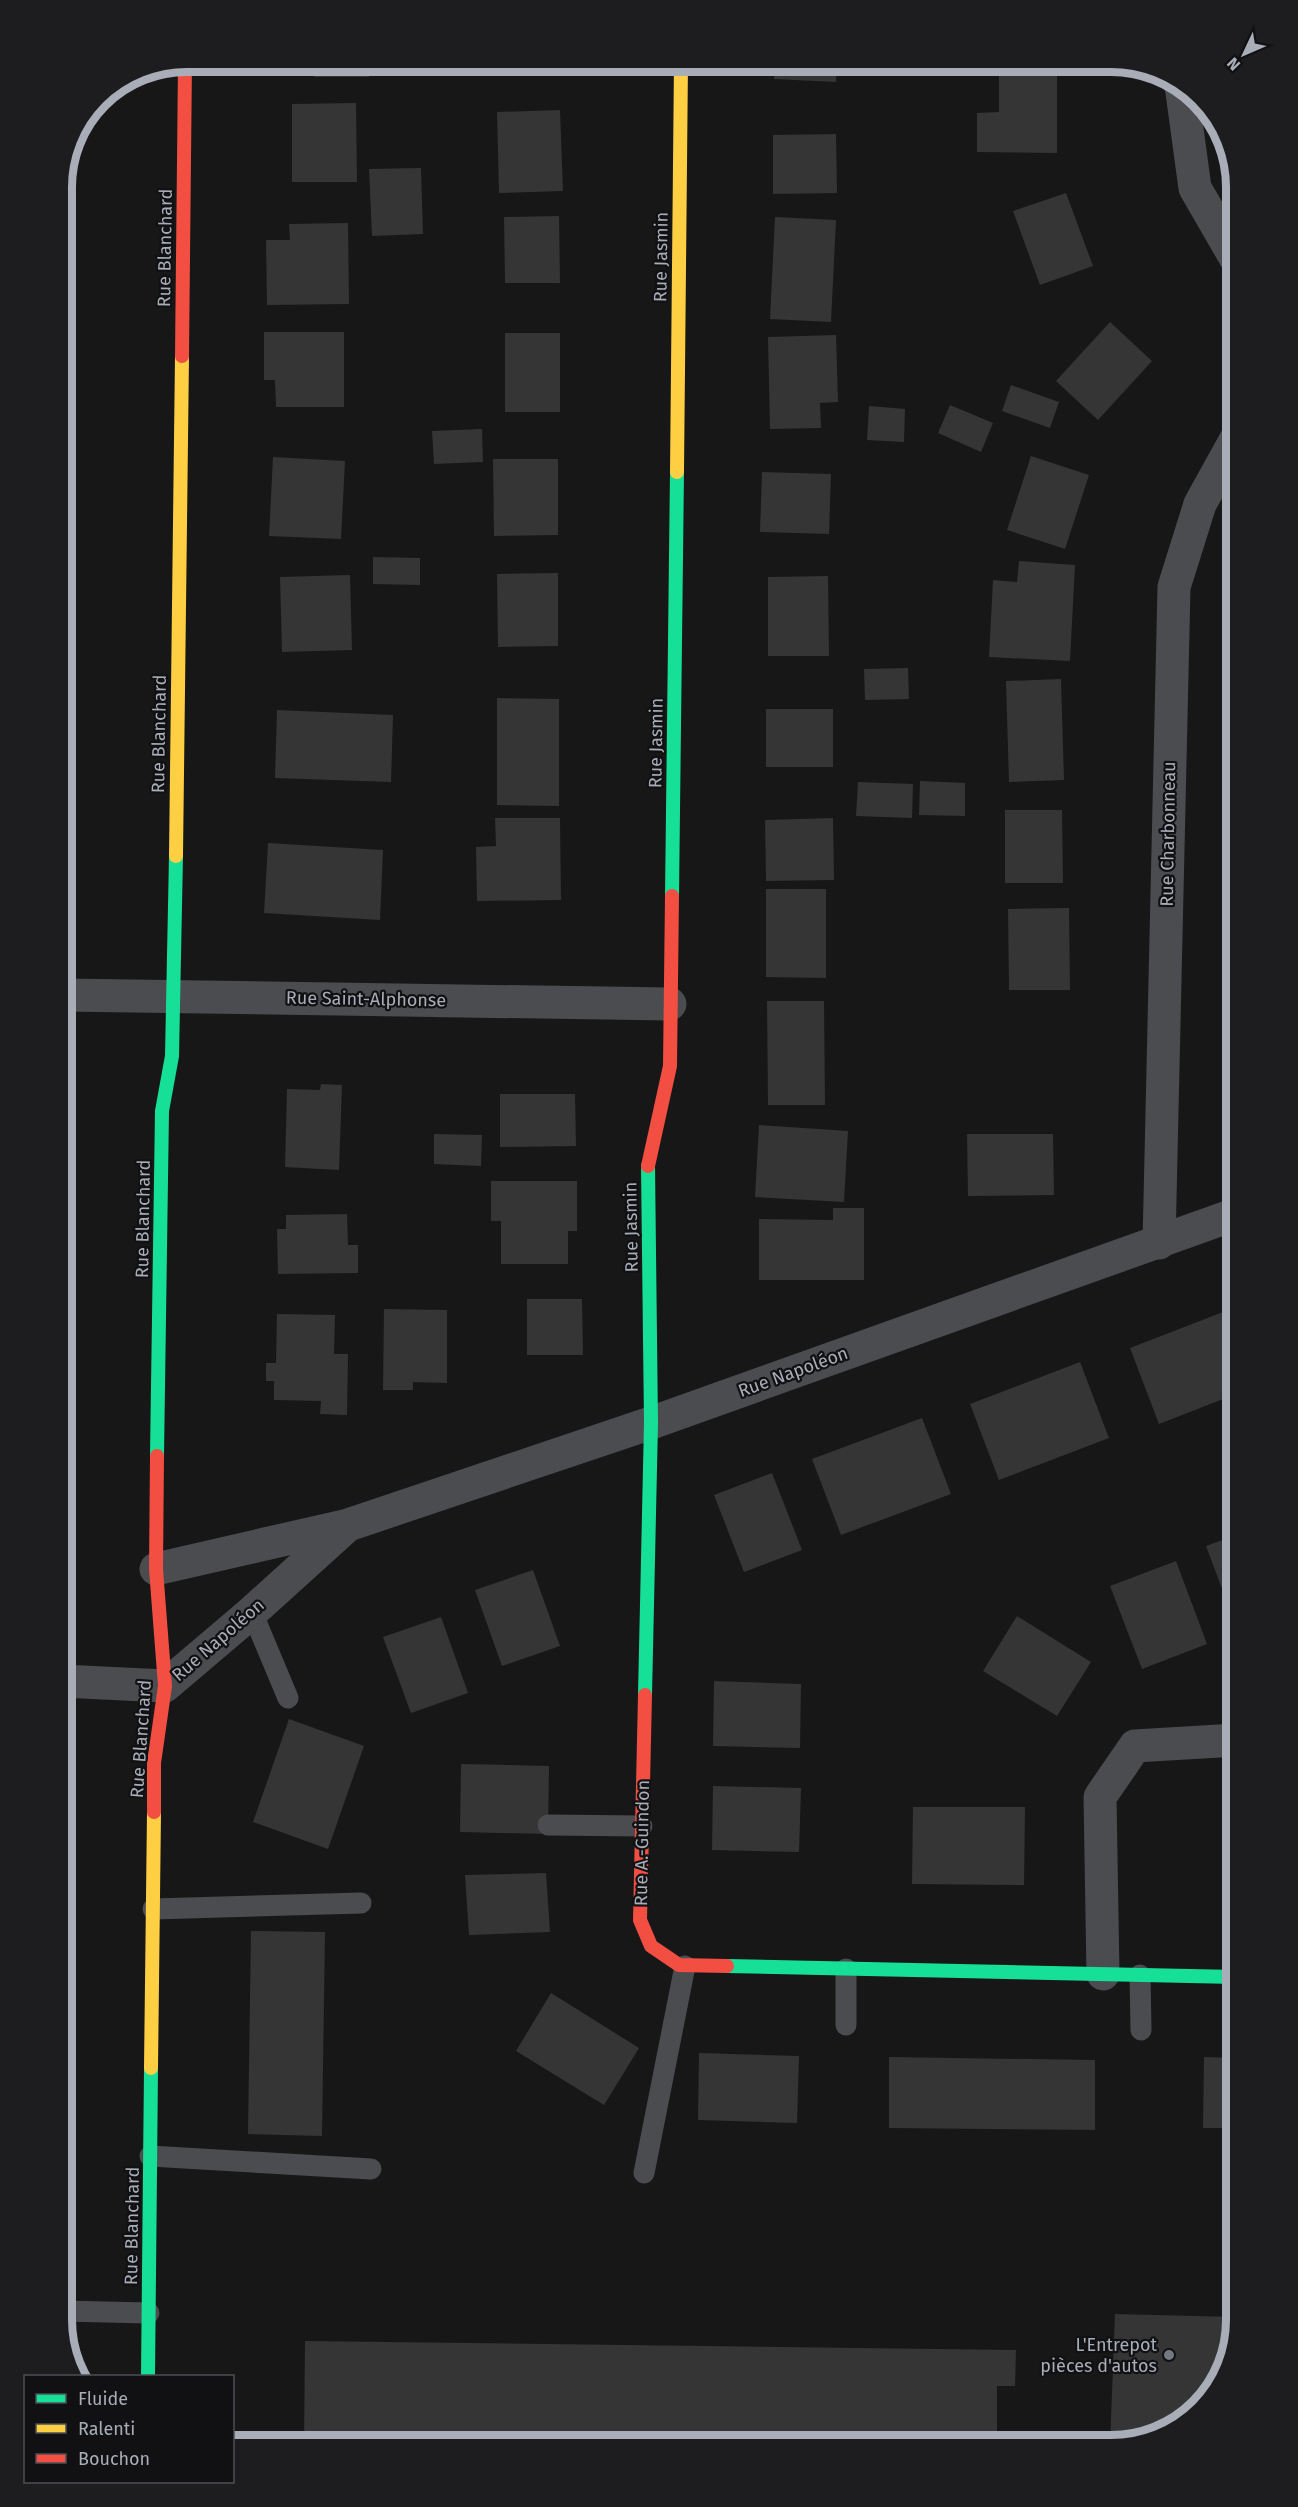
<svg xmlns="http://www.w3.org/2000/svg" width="1298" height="2507" font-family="'Fira Sans',sans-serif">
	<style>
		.building { fill: #353536 }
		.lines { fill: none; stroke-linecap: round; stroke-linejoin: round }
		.lane { stroke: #4b4c50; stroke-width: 21 }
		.street { stroke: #4b4c50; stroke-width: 33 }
		.fast { stroke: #16e098; stroke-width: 14 }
		.slow { stroke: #ffcf43; stroke-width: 14 }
		.jam { stroke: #f24e42; stroke-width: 14 }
		.poi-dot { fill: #757880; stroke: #111113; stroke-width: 2 }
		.labels { text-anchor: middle; stroke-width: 4.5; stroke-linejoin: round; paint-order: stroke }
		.street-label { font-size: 18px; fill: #a8adb8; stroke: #111113 }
		.poi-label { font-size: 18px; fill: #a8adb8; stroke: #111113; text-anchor: end }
		.rim { fill: none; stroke: #a8adb8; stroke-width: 8 }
	</style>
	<rect width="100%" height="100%" fill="#171717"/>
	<g class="building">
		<rect x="314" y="62" width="55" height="15"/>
		<polygon points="501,62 560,62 561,74 501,74"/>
		<polygon points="775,62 837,62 836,82 774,79"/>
		<polygon points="999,74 1057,74 1057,153 977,152 977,113 999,112"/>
		<polygon points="356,103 357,182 292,182 292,104"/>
		<polygon points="560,110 563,191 499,193 497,112"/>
		<polygon points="836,134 837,193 773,194 773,135"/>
		<polygon points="421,168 423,234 372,236 369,169"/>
		<rect x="62" y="180" width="5" height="78"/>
		<polygon points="1066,193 1093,266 1040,285 1013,211"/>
		<polygon points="559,216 560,283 505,283 504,217"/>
		<polygon points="775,217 836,220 831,322 770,319"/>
		<polygon points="348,223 349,304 267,305 266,240 290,240 289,224"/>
		<polygon points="62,289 70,289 71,352 62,352"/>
		<polygon points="1110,322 1152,361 1098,420 1056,381"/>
		<polygon points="264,332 344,332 344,407 276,407 275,380 264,380"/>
		<rect x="505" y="333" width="55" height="79"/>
		<polygon points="836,335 838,402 820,403 821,428 770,429 768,337"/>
		<rect x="62" y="377" width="8" height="82"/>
		<polygon points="1011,385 1059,402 1050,428 1002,411"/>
		<polygon points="950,405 993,423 981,452 938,433"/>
		<polygon points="869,406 905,409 904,442 867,440"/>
		<polygon points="482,429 483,462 434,464 432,431"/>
		<polygon points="1031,456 1089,475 1065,549 1007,530"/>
		<polygon points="273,457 345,461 341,539 269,536"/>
		<polygon points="493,459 558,459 558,535 494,536"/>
		<polygon points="762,472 831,474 829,534 760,532"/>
		<polygon points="62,490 73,490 70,593 62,592"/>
		<polygon points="373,557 420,558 420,585 373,584"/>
		<polygon points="1019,561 1075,565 1070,661 989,657 993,580 1017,582"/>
		<polygon points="558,573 558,646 498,647 497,574"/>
		<polygon points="350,575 352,650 282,652 280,577"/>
		<polygon points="828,576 829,656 768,656 768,577"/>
		<polygon points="62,627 71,627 73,705 62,705"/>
		<polygon points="908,668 909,699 865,700 864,669"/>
		<polygon points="1061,679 1064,780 1009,782 1006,681"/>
		<polygon points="497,698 559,699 559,806 497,805"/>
		<rect x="766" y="709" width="67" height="58"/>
		<polygon points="277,710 393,715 391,782 275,778"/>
		<polygon points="62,731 71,731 72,807 62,807"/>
		<polygon points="920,781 965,783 965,816 919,815"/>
		<polygon points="858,782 913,784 912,818 856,816"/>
		<polygon points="1005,810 1062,810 1063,883 1005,883"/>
		<polygon points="495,818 560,818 561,900 477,901 476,847 496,846"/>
		<polygon points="833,818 834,880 766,881 765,820"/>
		<polygon points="62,823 70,823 71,900 62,901"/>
		<polygon points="268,843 383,850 380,920 264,913"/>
		<polygon points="766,889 826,889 826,978 766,977"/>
		<polygon points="1069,908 1070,990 1009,990 1008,909"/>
		<polygon points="767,1001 824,1001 825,1105 768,1105"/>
		<polygon points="321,1084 342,1085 339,1170 285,1167 287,1089 320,1090"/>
		<polygon points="62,1092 70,1092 68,1204 62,1203"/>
		<polygon points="500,1094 575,1094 576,1146 500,1147"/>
		<polygon points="759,1125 848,1131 844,1202 755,1197"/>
		<polygon points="434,1134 482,1135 481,1166 434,1164"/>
		<polygon points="967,1134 1053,1134 1054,1195 968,1196"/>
		<polygon points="491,1181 577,1181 577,1231 568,1231 568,1264 501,1264 501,1221 491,1221"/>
		<polygon points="833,1208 864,1208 864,1280 759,1280 759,1219 833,1220"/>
		<polygon points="347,1214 348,1245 358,1245 358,1273 278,1274 277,1229 286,1229 286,1215"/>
		<polygon points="62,1247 68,1247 69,1332 62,1332"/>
		<polygon points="527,1299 582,1299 583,1355 527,1355"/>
		<polygon points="1236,1307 1236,1394 1159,1424 1130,1348"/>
		<polygon points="384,1309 447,1310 447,1383 413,1382 413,1390 383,1390"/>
		<polygon points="277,1314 335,1315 334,1354 348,1354 347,1415 320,1414 321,1401 274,1400 274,1381 266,1381 266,1363 276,1363"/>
		<polygon points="62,1359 69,1360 67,1446 62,1446"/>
		<polygon points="1080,1362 1109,1438 999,1480 970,1404"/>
		<polygon points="922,1418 951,1494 841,1535 812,1459"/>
		<polygon points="772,1473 802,1550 744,1572 714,1495"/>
		<rect x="62" y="1519" width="2" height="40"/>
		<polygon points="1236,1535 1236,1626 1206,1546"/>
		<polygon points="1176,1561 1207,1644 1142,1669 1110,1586"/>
		<polygon points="533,1570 560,1646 502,1666 475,1590"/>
		<polygon points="1017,1616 1091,1662 1057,1716 983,1671"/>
		<polygon points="441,1617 468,1693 411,1713 383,1637"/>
		<polygon points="714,1681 801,1684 800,1748 713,1746"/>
		<polygon points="289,1719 364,1746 328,1849 253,1822"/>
		<polygon points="461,1764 549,1766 548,1834 460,1832"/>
		<polygon points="713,1786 801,1788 799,1852 712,1850"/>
		<polygon points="913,1807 1025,1807 1024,1885 912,1884"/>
		<polygon points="546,1873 550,1932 469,1935 465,1875"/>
		<polygon points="251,1931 325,1932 322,2136 248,2134"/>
		<polygon points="551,1993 639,2048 604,2105 516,2051"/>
		<polygon points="699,2053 799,2056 797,2123 698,2120"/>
		<polygon points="889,2057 1095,2060 1095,2130 889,2128"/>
		<polygon points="1204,2057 1236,2058 1236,2128 1203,2128"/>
		<polygon points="1115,2314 1236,2317 1236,2320 1215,2390 1158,2436 1110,2445"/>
		<polygon points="305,2341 1016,2350 1015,2386 997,2386 997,2445 304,2445"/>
	</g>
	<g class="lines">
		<g class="lane">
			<polyline points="252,1612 288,1698"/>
			<polyline points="548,1825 642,1826"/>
			<polyline points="153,1909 361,1903"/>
			<polyline points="1140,1975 1141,2030"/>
			<polyline points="846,2025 846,1969"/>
			<polyline points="150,2156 371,2169"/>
			<polyline points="644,2173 685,1966"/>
			<polyline points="62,2311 149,2313"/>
		</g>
		<g class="street">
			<polyline points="1181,85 1195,188 1236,259"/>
			<polyline points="62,995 670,1004"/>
			<polyline points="1159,1243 1174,587 1200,504 1236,439"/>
			<polyline points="156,1569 348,1525 372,1517 651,1423 1236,1214"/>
			<polyline points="62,1681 165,1686 252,1612 347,1526"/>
			<polyline points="1103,1974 1100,1797 1135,1746 1236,1740"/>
		</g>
		<g class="fast">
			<polyline points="672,896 677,472"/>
			<polyline points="157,1456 162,1111 172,1056 176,856"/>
			<polyline points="645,1695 651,1423 648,1166"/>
			<polyline points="727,1966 1236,1977"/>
			<polyline points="148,2376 151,2068"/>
		</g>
		<g class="slow">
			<polyline points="677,472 681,62"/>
			<polyline points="176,856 182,356"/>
			<polyline points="151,2068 154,1812"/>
		</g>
		<g class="jam">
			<polyline points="182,356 185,62"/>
			<polyline points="648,1166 670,1066 672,896"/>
			<polyline points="645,1695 640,1920 651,1946 679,1965 727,1966"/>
			<polyline points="154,1812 154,1763 165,1686 156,1569 157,1456"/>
		</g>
	</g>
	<circle class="poi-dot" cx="1169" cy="2355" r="6"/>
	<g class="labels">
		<g class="street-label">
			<text transform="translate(165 248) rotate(-89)" y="6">Rue Blanchard</text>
			<text transform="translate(661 257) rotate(-89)" y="6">Rue Jasmin</text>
			<text transform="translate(159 734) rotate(-89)" y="6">Rue Blanchard</text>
			<text transform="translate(656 743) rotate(-89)" y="6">Rue Jasmin</text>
			<text transform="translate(1168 834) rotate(-89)" y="6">Rue Charbonneau</text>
			<text transform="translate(366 999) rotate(1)" y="6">Rue Saint-Alphonse</text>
			<text transform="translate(143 1219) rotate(-89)" y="6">Rue Blanchard</text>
			<text transform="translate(631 1227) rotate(-91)" y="6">Rue Jasmin</text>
			<text transform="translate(793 1372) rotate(-20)" y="6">Rue Napoléon</text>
			<text transform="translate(218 1640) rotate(-41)" y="6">Rue Napoléon</text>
			<text transform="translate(141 1739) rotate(-86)" y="6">Rue Blanchard</text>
			<text transform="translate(642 1843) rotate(-89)" y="6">Rue A.-Guindon</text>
			<text transform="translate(132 2226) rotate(-89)" y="6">Rue Blanchard</text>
		</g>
		<g class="poi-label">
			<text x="1157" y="2351">L'Entrepot<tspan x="1157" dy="21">pièces d'autos</tspan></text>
		</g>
	</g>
	<path d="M0 0H1298V2507H0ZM187 72H1111A115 115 0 0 1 1226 187V2320A115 115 0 0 1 1111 2435H187A115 115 0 0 1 72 2320V187A115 115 0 0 1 187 72Z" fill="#1d1d20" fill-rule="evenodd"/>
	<path class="rim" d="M187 72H1111A115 115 0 0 1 1226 187V2320A115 115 0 0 1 1111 2435H187A115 115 0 0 1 72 2320V187A115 115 0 0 1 187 72Z"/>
	<rect x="24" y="2375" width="210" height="108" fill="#111113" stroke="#4d4f55" stroke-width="1.5"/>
	<rect x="36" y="2394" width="30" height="9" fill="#16e098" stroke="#4d4f55" stroke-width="1.5"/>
	<text x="78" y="2405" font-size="18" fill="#a8adb8">Fluide</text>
	<rect x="36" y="2424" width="30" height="9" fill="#ffcf43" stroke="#4d4f55" stroke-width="1.5"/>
	<text x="78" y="2435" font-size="18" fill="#a8adb8">Ralenti</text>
	<rect x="36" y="2454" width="30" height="9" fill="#f24e42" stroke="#4d4f55" stroke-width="1.5"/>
	<text x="78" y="2465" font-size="18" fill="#a8adb8">Bouchon</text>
	<g transform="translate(1244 54) rotate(226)" stroke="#111113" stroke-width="4.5" paint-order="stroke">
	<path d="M0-4.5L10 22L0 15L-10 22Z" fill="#a8adb8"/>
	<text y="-9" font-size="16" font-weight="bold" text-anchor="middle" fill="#a8adb8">N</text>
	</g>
</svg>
